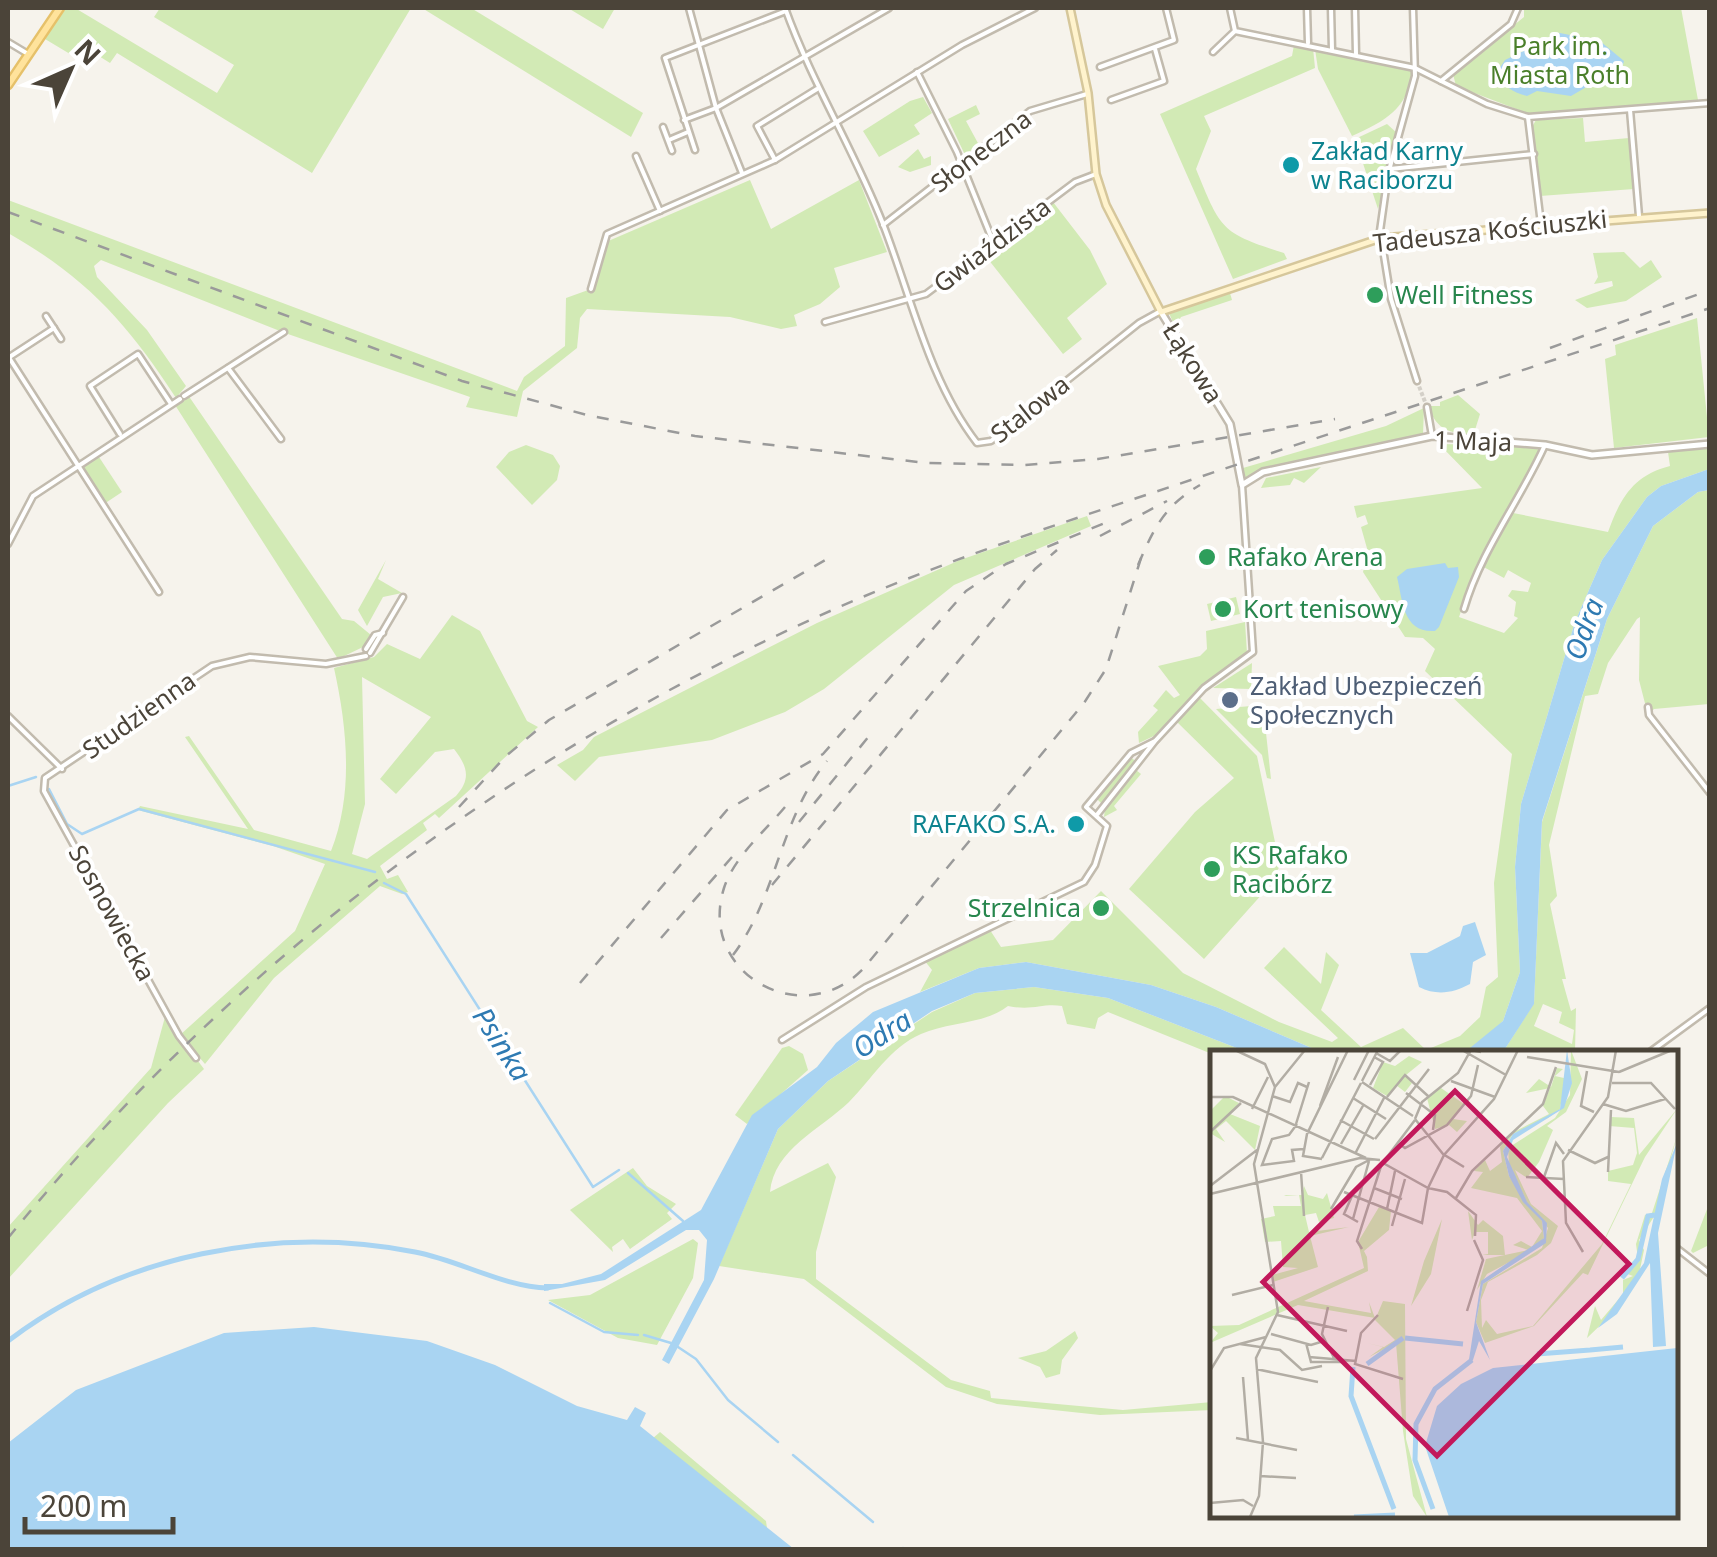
<svg xmlns="http://www.w3.org/2000/svg" width="1717" height="1557" font-family="'Noto Sans',sans-serif">
	<style>
		.green { fill: #d2eab5; fill-rule: evenodd }
		.water { fill: #a9d4f2 }
		.lines { fill: none; stroke-linecap: round; stroke-linejoin: round }
		.stream { stroke: #a9d4f2; stroke-width: 2.5 }
		.canal { stroke: #a9d4f2; stroke-width: 5 }
		.minor-tunnel { stroke: #d4d0c8; stroke-width: 4; stroke-dasharray: 4 2; stroke-linecap: butt }
		.minor-casing { stroke: #c2bbae; stroke-width: 9 }
		.tertiary-casing { stroke: #c2bbae; stroke-width: 10 }
		.secondary-casing { stroke: #d6c79b; stroke-width: 10 }
		.primary-casing { stroke: #e6c16a; stroke-width: 11 }
		.minor { stroke: #fff; stroke-width: 4 }
		.tertiary { stroke: #fff; stroke-width: 5 }
		.secondary { stroke: #fff3cd; stroke-width: 5 }
		.primary { stroke: #ffe39c; stroke-width: 6 }
		.rail { stroke: #9a9a9a; stroke-width: 2.5; stroke-dasharray: 12 12; stroke-linecap: butt }
		.culture-dot { fill: #0f9aa8; stroke: #fff; stroke-width: 4 }
		.leisure-dot { fill: #2e9e5b; stroke: #fff; stroke-width: 4 }
		.service-dot { fill: #5c6f8a; stroke: #fff; stroke-width: 4 }
		.labels { text-anchor: middle; stroke-width: 8; stroke-linejoin: round; paint-order: stroke }
		.park-label { font-size: 25px; fill: #4a7f2a; stroke: #fff }
		.street-label { font-size: 25px; fill: #4b4439; stroke: #fff }
		.culture-label { font-size: 25px; fill: #0d838f; stroke: #fff; text-anchor: start }
		.leisure-label { font-size: 25px; fill: #27864d; stroke: #fff; text-anchor: start }
		.service-label { font-size: 25px; fill: #4e5e75; stroke: #fff; text-anchor: start }
		.water-label { font-size: 28px; font-style: italic; fill: #2e7ab2; stroke: #fff }
		.inset-river { fill: none; stroke: #a9d4f2; stroke-width: 5 }
		.inset-road { fill: none; stroke: #b2ada4; stroke-width: 2.5 }
		.view { fill: #c2185b; fill-opacity: 0.15; stroke: #c2185b; stroke-width: 5 }
		.inset-edge { fill: none; stroke: #4b4439; stroke-width: 5 }
	</style>
	<rect width="100%" height="100%" fill="#f6f3ec"/>
	<g class="green">
		<polygon points="66,8 75,8 217,93 234,65 154,17 160,8 411,8 312,173 117,53 110,63 78,43 70,54 45,39"/>
		<polygon points="422,8 471,8 643,113 631,137"/>
		<polygon points="568,8 615,8 603,29"/>
		<polygon points="1524,8 1681,8 1698,100 1532,115 1456,86 1453,74 1524,17"/>
		<path d="M1294 45 1313 48 1315 68 1204 116 1211 131 1196 169C1221 230 1221 233 1284 253L1287 259 1233 279 1160 114 1292 56Z"/>
		<path d="M1315 49 1410 69 1413 73C1406 110 1385 121 1352 136L1318 69Z"/>
		<polygon points="923,97 932,113 914,125 920,134 879,157 863,131 910,101"/>
		<polygon points="976,105 980,114 966,121 979,145 965,155 948,119"/>
		<polygon points="1583,118 1585,142 1629,138 1634,189 1540,196 1532,127 1536,120"/>
		<polygon points="1387,124 1398,134 1378,209 1355,139"/>
		<polygon points="918,149 924,159 931,156 931,165 910,172 898,167"/>
		<path d="M750 180 771 229 859 180 887 252 834 268 840 287 820 304 794 315 797 326 781 329 730 317 587 309 580 318 577 348 523 391 517 417 466 407 470 397 285 333 101 260 94 266 97 277 147 330 186 386 176 398C128 324 86 277 8 233V200L517 391 524 377 565 346 566 298 591 289 606 242Z"/>
		<polygon points="1053,202 1090,250 1107,284 1067,318 1082,339 1063,354 984,254"/>
		<polygon points="1624,252 1640,268 1651,260 1662,277 1626,301 1587,308 1575,300 1613,286 1612,281 1594,284 1598,277 1593,253"/>
		<polygon points="1230,293 1232,300 1181,317 1175,327 1169,313"/>
		<polygon points="1697,318 1709,437 1614,448 1605,359 1616,355 1615,345"/>
		<polygon points="188,395 342,619 354,621 371,635 363,647 338,659 175,405"/>
		<path d="M1458 395 1480 414 1475 430 1479 436C1452 433 1436 432 1429 406H1440V402Z"/>
		<polygon points="1424,408 1423,434 1259,470 1245,480 1243,468 1386,426"/>
		<path d="M1439 444 1538 446 1540 450 1508 512 1608 532C1620 499 1633 475 1670 466L1668 452 1709 448V469L1661 486 1647 497 1602 560 1575 622 1521 804 1515 867 1520 972 1503 1021 1480 1043 1465 1052H1321L1216 1007 1151 985 1026 962 979 968 920 992 932 970 924 960 990 930 1001 947 1053 940 1101 891 1183 973 1279 1022 1332 1042 1338 1038 1264 968 1284 947 1321 984 1326 952 1339 965 1321 1010 1361 1047 1403 1028 1426 1050 1460 1036 1480 1017 1486 987 1498 977 1494 883 1512 754 1425 671 1435 649 1423 638 1405 637 1363 572 1368 552 1361 527 1368 524 1365 515 1357 518 1354 506 1482 488ZM1478 564 1504 578 1508 570 1531 583 1528 592 1512 590 1508 596 1516 602 1514 616 1518 618 1504 633 1459 617Z"/>
		<polygon points="526,445 553,455 560,466 557,480 532,505 496,467 509,452"/>
		<polygon points="97,454 122,492 104,504 80,466"/>
		<polygon points="1321,467 1304,483 1294,478 1290,485 1261,488 1266,478"/>
		<path d="M1709 490V704L1654 709 1648 715 1639 680 1640 617 1637 619 1608 663 1598 694 1585 696 1549 845 1557 896 1550 904 1566 979H1562L1571 1011 1576 1008 1575 1052H1503L1534 1003 1542 822 1607 619 1653 526 1698 492ZM1543 1004 1562 1012 1559 1023 1574 1030 1572 1044 1534 1026Z"/>
		<polygon points="1087,516 1091,526 954,585 824,689 785,712 712,740 599,757 575,781 557,765 583,750 594,737 817,623 960,560"/>
		<polygon points="386,560 378,579 402,593 383,597 367,626 358,610"/>
		<polygon points="1236,597 1240,614 1211,621 1207,604"/>
		<path d="M452 615 480 631 527 721 538 727 439 818 435 814 423 823 427 830 380 866 387 879 398 875 408 892 402 894 380 886 274 978 205 1064 180 1035 295 931 325 864 273 846 138 810 140 806 248 829 185 737 189 736 254 830 331 851C354 793 347 727 334 668L374 657 387 644 420 659ZM362 677 431 717 380 779 396 794 435 752 454 749C468 767 471 779 456 796L367 859 352 854 365 804Z"/>
		<polygon points="1245,622 1247,653 1199,688 1156,735 1139,743 1138,732 1158,710 1153,706 1166,690 1174,698 1180,695 1158,666 1200,656 1207,649 1206,631"/>
		<polygon points="1252,663 1251,689 1213,688"/>
		<polygon points="1199,697 1257,756 1280,866 1264,892 1204,959 1129,889 1195,812 1234,778 1177,722"/>
		<polygon points="1263,705 1271,779 1267,778 1262,755 1216,709"/>
		<polygon points="1130,757 1137,762 1102,804 1096,798"/>
		<polygon points="1136,770 1141,774 1114,806 1117,810 1104,817 1105,808"/>
		<path d="M1034 987 1108 998 1247 1052 1212 1054 1108 1012 1098 1018 1095 1029 1067 1024 1062 1006C1042 1003 1033 1011 1008 1006 986 1024 948 1022 921 1034 890 1047 872 1079 849 1102 821 1129 774 1149 770 1192L828 1163 836 1177 816 1252V1279L951 1380 990 1391 991 1398 1123 1410 1212 1402V1410L1100 1415 997 1404 946 1387 804 1279 719 1266 778 1129 828 1081 932 1012 975 993Z"/>
		<polygon points="165,1017 204,1069 168,1103 8,1279 8,1227 151,1068"/>
		<polygon points="789,1046 803,1054 808,1070 747,1124 735,1115 782,1048"/>
		<polygon points="633,1168 647,1186 676,1204 667,1213 672,1219 630,1249 623,1239 612,1247 613,1252 570,1210"/>
		<polygon points="1709,1204 1709,1245 1693,1253 1691,1251"/>
		<polygon points="693,1239 698,1243 693,1278 657,1345 618,1338 548,1300 590,1295"/>
		<polygon points="1075,1331 1078,1338 1062,1360 1060,1374 1046,1378 1040,1367 1018,1358 1046,1351"/>
		<polygon points="660,1432 766,1521 770,1549 643,1447"/>
	</g>
	<g class="water">
		<path d="M1560 33 1600 41 1624 61 1620 76 1595 82 1571 96 1537 91 1527 96C1513 92 1502 87 1497 72L1505 60Z"/>
		<polygon points="1709,469 1709,490 1698,492 1653,526 1607,619 1542,821 1534,1004 1503,1052 1465,1052 1503,1021 1520,972 1515,867 1521,804 1575,622 1602,560 1647,497 1661,486"/>
		<path d="M1445 563 1448 568 1458 567 1459 577 1439 627 1435 631C1403 633 1403 602 1397 577L1407 569Z"/>
		<path d="M1475 922 1486 955 1473 962 1470 984C1453 993 1437 996 1419 987L1410 953H1427L1460 936 1463 926Z"/>
		<polygon points="1026,962 1151,985 1216,1007 1321,1052 1247,1052 1108,998 1034,987 975,993 932,1011 828,1081 778,1129 714,1279 669,1364 662,1360 704,1280 707,1240 699,1230 686,1230 605,1280 544,1291 544,1284 562,1284 601,1274 701,1210 752,1115 817,1067 836,1043 873,1012 979,968"/>
		<polygon points="314,1327 427,1341 495,1365 577,1406 627,1420 635,1407 646,1413 640,1426 794,1549 8,1549 8,1443 76,1390 224,1333"/>
	</g>
	<g class="lines">
		<g class="stream">
			<polyline points="8,786 36,777"/>
			<polyline points="49,789 67,824 82,834 139,809 375,872"/>
			<polyline points="384,883 406,894 593,1187 619,1170"/>
			<polyline points="628,1173 683,1221"/>
			<polyline points="550,1303 604,1332 638,1335"/>
			<polyline points="644,1335 671,1343"/>
			<polyline points="678,1347 696,1359 728,1400 778,1442"/>
			<polyline points="793,1455 873,1522"/>
			<polyline points="903,1548 905,1550"/>
		</g>
		<path class="canal" d="M8 1341C122 1254 276 1225 415 1252 459 1260 503 1287 548 1288"/>
		<polyline class="minor-tunnel" points="1417,381 1427,407"/>
		<g class="minor-casing">
			<g id="minor">
				<polyline points="689,8 716,108 742,173"/>
				<path d="M785 8C812 83 854 150 883 224 911 296 929 381 977 443L991 441 1139 323 1159 312"/>
				<polyline points="1230,8 1235,31 1415,68 1487,104 1528,117 1710,103"/>
				<polyline points="1307,8 1308,43"/>
				<polyline points="1331,8 1332,50"/>
				<polyline points="1355,8 1356,54"/>
				<polyline points="1413,8 1415,76 1388,174 1380,231 1391,299 1417,381"/>
				<polyline points="8,42 28,54"/>
				<polyline points="1213,52 1235,31"/>
				<polyline points="1100,67 1174,40 1166,8"/>
				<polyline points="917,72 957,152 994,244"/>
				<polyline points="1441,81 1511,24 1518,8"/>
				<polyline points="1111,100 1164,81 1155,49"/>
				<polyline points="1630,110 1639,216"/>
				<polyline points="1528,117 1541,224"/>
				<polyline points="684,120 716,108 889,8"/>
				<polyline points="663,127 672,151"/>
				<polyline points="669,140 688,132"/>
				<polyline points="695,150 665,58 786,11"/>
				<polyline points="636,156 660,211"/>
				<polyline points="775,160 757,126 817,89"/>
				<polyline points="1390,169 1534,154"/>
				<polyline points="883,225 1030,111 1087,94"/>
				<polyline points="591,289 607,234 775,160 962,45 1035,8"/>
				<polyline points="46,316 61,339"/>
				<polyline points="825,322 926,294 1075,182 1096,174"/>
				<polyline points="8,356 159,592"/>
				<polyline points="8,358 54,328"/>
				<polyline points="228,368 281,439"/>
				<polyline points="184,396 284,332"/>
				<polyline points="1427,407 1432,436"/>
				<polyline points="120,434 90,386 138,354 171,404"/>
				<polyline points="8,544 33,496 180,399"/>
				<path d="M1464 609C1481 550 1520 501 1545 445"/>
				<polyline points="366,649 375,635 383,633"/>
				<polyline points="370,653 403,597"/>
				<polyline points="1648,707 1649,715 1710,793"/>
				<polyline points="8,716 62,769"/>
				<polyline points="1156,740 1204,688 1253,652 1242,485"/>
				<polyline points="782,1040 866,987 1084,882 1095,865 1107,826 1086,807 1131,753 1155,741 1096,816"/>
				<polyline points="1650,1052 1710,1008"/>
				<polyline points="196,1058 179,1036 44,791 45,778 212,666 250,657 326,664 366,656"/>
				<polyline points="1674,1246 1710,1274"/>
			</g>
		</g>
		<g class="tertiary-casing">
			<polyline id="tertiary" points="1161,312 1230,424 1242,485 1263,472 1432,436 1545,445 1592,455 1710,444"/>
		</g>
		<g class="secondary-casing">
			<polyline id="secondary" points="1070,8 1088,93 1096,174 1106,205 1161,312 1381,238 1710,213"/>
		</g>
		<g class="primary-casing">
			<polyline id="primary" points="8,85 60,8"/>
		</g>
		<use href="#minor" class="minor"/>
		<use href="#tertiary" class="tertiary"/>
		<use href="#secondary" class="secondary"/>
		<use href="#primary" class="primary"/>
		<g class="rail">
			<polyline points="8,212 462,381 587,415 695,436 926,463 1024,465 1098,459 1335,419"/>
			<polyline points="1550,348 1710,290"/>
			<polyline points="1100,536 1167,501"/>
			<path d="M1138 565C1154 528 1164 506 1200 485"/>
			<polyline points="459,807 506,756 549,720 827,559"/>
			<path d="M785 807C765 831 734 857 724 888 697 973 802 1032 863 969L1084 703 1106 669 1142 555"/>
			<polyline points="799,822 874,730"/>
			<polyline points="772,885 1035,569 1057,550"/>
			<polyline points="661,938 732,857"/>
			<path d="M733 955C777 897 780 818 827 761"/>
			<polyline points="580,983 727,810 823,754 966,591 1006,564 1112,520"/>
			<path d="M8 1238C225 972 505 757 819 616 934 564 1053 526 1173 486 1351 426 1531 368 1710 308"/>
		</g>
	</g>
	<g class="culture-dot">
		<circle cx="1291" cy="165" r="10"/>
		<circle cx="1076" cy="824" r="10"/>
	</g>
	<g class="leisure-dot">
		<circle cx="1375" cy="295" r="10"/>
		<circle cx="1207" cy="557" r="10"/>
		<circle cx="1223" cy="609" r="10"/>
		<circle cx="1212" cy="869" r="10"/>
		<circle cx="1101" cy="908" r="10"/>
	</g>
	<circle class="service-dot" cx="1230" cy="700" r="10"/>
	<g class="labels">
		<g class="park-label">
			<text x="1560" y="55">Park im.<tspan x="1560" dy="29">Miasta Roth</tspan></text>
		</g>
		<g class="street-label">
			<text transform="translate(981 151) rotate(-37)" y="9">Słoneczna</text>
			<text transform="translate(1490 231) rotate(-6)" y="9">Tadeusza Kościuszki</text>
			<text transform="translate(992 245) rotate(-37)" y="9">Gwiaździsta</text>
			<text transform="translate(1193 363) rotate(58)" y="9">Łąkowa</text>
			<text transform="translate(1030 409) rotate(-38)" y="9">Stalowa</text>
			<text transform="translate(1473 441) rotate(2)" y="9">1 Maja</text>
			<text transform="translate(139 715) rotate(-35)" y="9">Studzienna</text>
			<text transform="translate(112 913) rotate(61)" y="9">Sosnowiecka</text>
		</g>
		<g class="culture-label">
			<text x="1311" y="160">Zakład Karny<tspan x="1311" dy="29">w Raciborzu</tspan></text>
			<text x="1056" y="833" text-anchor="end">RAFAKO S.A.</text>
		</g>
		<g class="leisure-label">
			<text x="1395" y="304">Well Fitness</text>
			<text x="1227" y="566">Rafako Arena</text>
			<text x="1243" y="618">Kort tenisowy</text>
			<text x="1232" y="864">KS Rafako<tspan x="1232" dy="29">Racibórz</tspan></text>
			<text x="1081" y="917" text-anchor="end">Strzelnica</text>
		</g>
		<g class="service-label">
			<text x="1250" y="695">Zakład Ubezpieczeń<tspan x="1250" dy="29">Społecznych</tspan></text>
		</g>
		<g class="water-label">
			<text transform="translate(1584 629) rotate(-70)" y="10">Odra</text>
			<text transform="translate(882 1034) rotate(-33)" y="10">Odra</text>
			<text transform="translate(502 1044) rotate(57)" y="10">Psinka</text>
		</g>
	</g>
	<g transform="translate(1210 1050)">
		<rect width="468" height="468" fill="#f6f3ec"/>
		<path d="M361 0 372 29 356 62 337 76 343 80 329 112 317 128 305 120 321 154 348 176 341 193 327 205 278 232 271 250 272 278 276 270 287 284 323 276 392 194 421 134 398 131V121L423 115 427 103 424 78 399 76 401 67 424 68 429 105 467 59 435 107 378 225 373 223 324 276 275 293 266 272 273 234 332 198 338 178 317 152 299 116 298 98 345 68 360 45ZM199 6 212 12 196 25 202 33 195 42 186 35 177 46 163 38 173 12 185 16ZM347 18 353 19 345 26 354 28 357 19 350 59 338 68 303 84 293 101 299 126 332 171 334 188 322 200 277 224 267 240 276 209 318 200 303 195 311 191 322 197 332 181 307 148 261 138 273 122 264 121 275 110 280 121 292 112 290 97 300 84 339 64 333 56 340 38 316 43 329 29 341 37ZM231 38 254 54 243 69 257 71 247 82 239 75 225 79 217 48ZM15 46 29 53 20 64 50 76 45 100 16 71 6 79 15 92 0 83V61ZM467 86 445 165 429 190 434 200 429 224 404 262 377 288 385 256 391 270 413 244V230L423 226 412 222 428 209 426 194 435 165 442 163ZM94 136 98 145 113 149 117 143 124 168 109 172 106 163 95 165 99 182 139 177 100 186 108 217 63 232 62 225 88 218 73 217 71 191 55 192 51 169 65 166 63 156H91L89 145 74 146 76 145H92ZM169 157 181 161 179 180 154 201 157 207 158 221 94 251 161 263 159 252 165 268 88 255 0 293 8 283 0 276 29 275 154 218 148 192ZM258 161 268 175 273 170 293 186 295 205H272L278 204V182H265L262 190ZM232 169 221 224 201 256 214 211ZM173 251 195 254 196 389 217 467 203 446 193 381 186 293 159 307 173 297 157 293 174 297 185 290 165 270Z" fill="#d2eab5"/>
		<path d="M357 0 362 33 354 58 303 90 297 107 317 152 337 173 336 193 273 234 266 272 280 310 269 291 263 310 258 316 271 231 334 188 332 171 313 152 299 126 293 101 303 84 350 59ZM467 93 448 183 456 296 443 297 440 213 407 264 388 278 434 213 452 129ZM467 298V467H239L215 396 227 356 251 334 283 318Z" fill="#a9d4f2"/>
		<path class="inset-river" d="M412 228 428 209 438 166 445 165M195 288 253 294M380 300 413 297M327 304 380 300M157 314 193 288M143 317 141 346 184 459M223 459 205 410 206 374 225 339 262 310M144 467 185 465"/>
		<path class="inset-road" d="M25 0 55 14 65 37M252 0 296 25M166 3 180 11 191 0M317 7 409 22M377 21 371 56 384 62M409 22 462 0M144 30 159 0M152 31 168 0M241 31 285 47M152 32 203 66M402 33H441L465 59M160 35 173 12 164 7M196 43 225 65 223 80M62 46 80 52 88 33 97 37M0 47H23L156 108M177 47 195 25 218 46M143 48 176 69M393 54 416 61 455 49M110 56 128 7M42 59 58 27M205 69 212 52 248 23 261 0 271 2M205 69 233 104 254 117M130 70 164 89M86 74 99 32M87 74 79 85 62 89 52 115 84 111 82 100 94 99M0 82 31 53M165 89 219 19M131 94 154 54M189 94 195 98 237 75 261 46 268 15M358 100 385 113 398 107M146 102 175 46M112 108 151 33M112 109 93 106 97 84 138 0M174 111 205 70M173 113 218 138 234 105 284 49 308 0M91 122 94 166M398 122 401 60M316 127 354 129M333 130 346 93 354 104M0 136 47 100M164 138 192 149M134 142 212 173 218 138 237 142 266 165 265 186M0 144 150 108 170 110M142 146 134 164 148 172M246 148 262 121 333 54 346 17M121 159 146 117 161 109M177 159 185 121M143 169 159 111M182 176 195 129M152 199 147 191 172 113M373 202 356 173 353 111 398 47 406 0M22 245 63 235M118 257 112 284 125 310M257 261 273 210 264 190M67 265 137 281M168 265 151 283 145 314 193 329M61 284 101 295 114 291M96 293 101 312H135M30 294 70 300 92 320 112 316M99 307 146 311M46 319 108 332M0 321 14 298 56 287M33 327 38 390M26 388 87 400M50 426 86 428M0 453 33 450 43 456M40 467 49 446 53 392 46 308 68 262 44 114 65 37 95 0"/>
		<path class="view" d="M245 41 419 214 227 406 53 232Z"/>
		<rect width="468" height="468" class="inset-edge"/>
	</g>
	<rect width="1717" height="1557" fill="none" stroke="#4b4439" stroke-width="20"/>
	<g transform="translate(70 70) rotate(45)" stroke="#ffffff" stroke-width="8" paint-order="stroke">
	<path d="M0-8L18 38L0 25L-18 38Z" fill="#4b4439"/>
	<text y="-15" font-size="28" font-weight="bold" text-anchor="middle" fill="#4b4439">N</text>
	</g>
	<path d="M25 1517v15h148v-15" fill="none" stroke="#4b4439" stroke-width="5"/>
	<text x="40" y="1517" font-size="30" fill="#4b4439" stroke="#ffffff" stroke-width="8" paint-order="stroke">200 m</text>
</svg>
